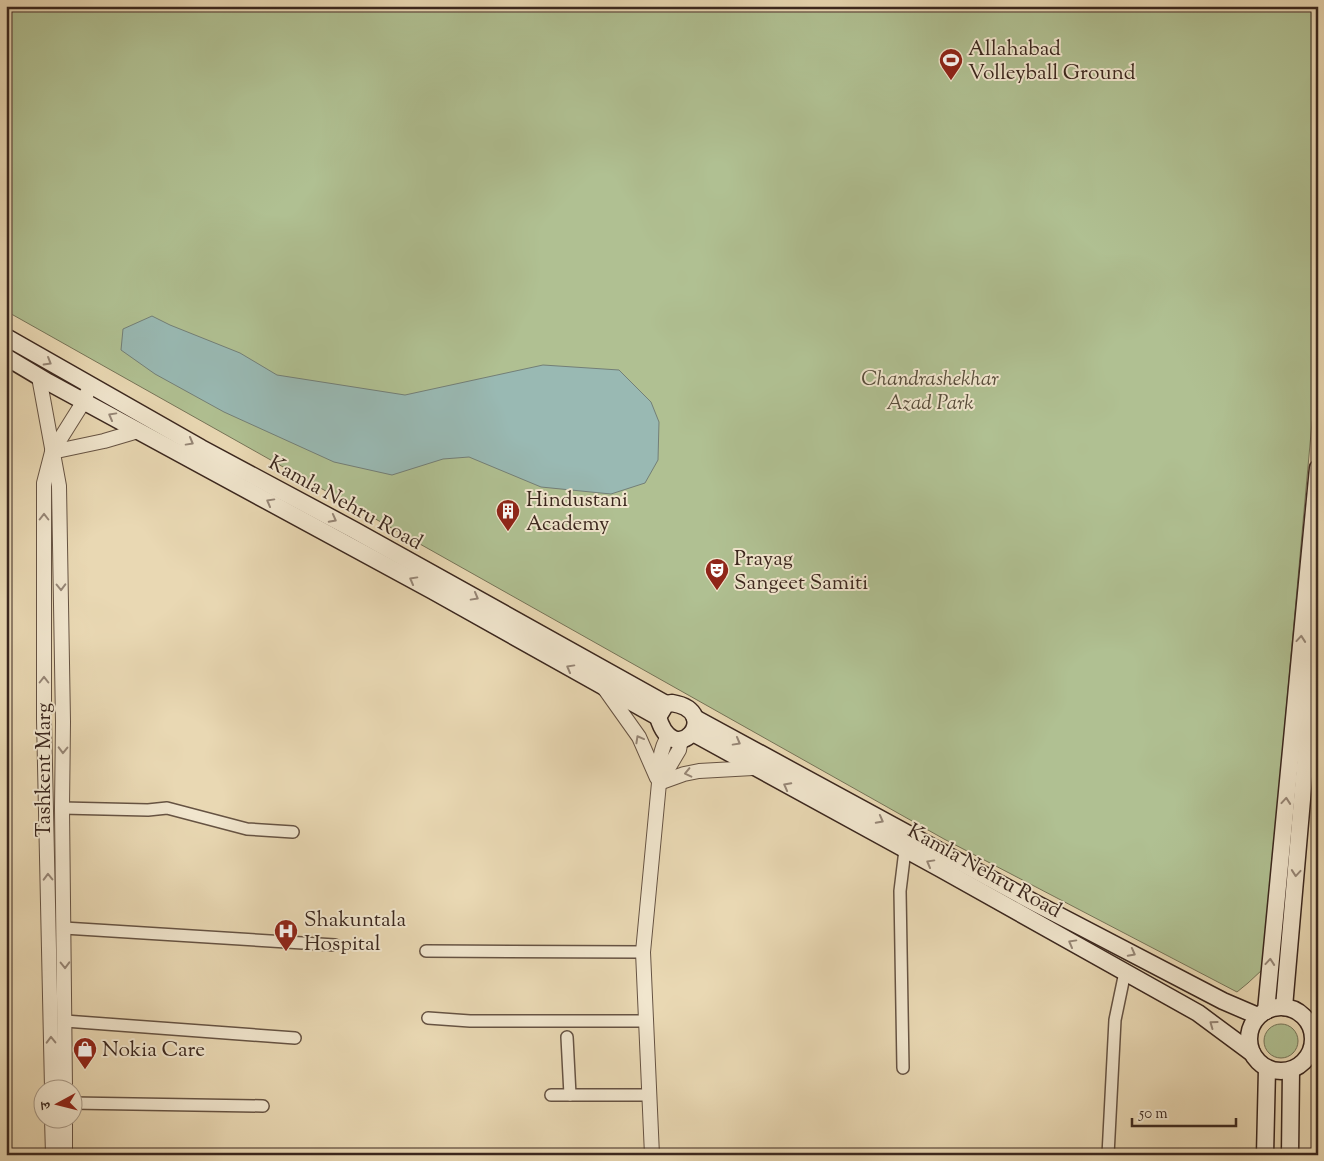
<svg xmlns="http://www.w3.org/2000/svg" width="1324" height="1161" font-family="'Sorts Mill Goudy','Noto Serif Devanagari',serif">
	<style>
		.green { fill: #b0c092; stroke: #767458 }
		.water { fill: #99b9b3; stroke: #737f77 }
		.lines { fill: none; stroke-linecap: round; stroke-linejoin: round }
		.minor-casing { stroke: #665343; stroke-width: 14 }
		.tertiary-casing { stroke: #665343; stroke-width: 16 }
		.secondary-casing { stroke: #3b271e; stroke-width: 19 }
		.minor { stroke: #f1e6ce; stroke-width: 11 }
		.tertiary { stroke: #f1e6ce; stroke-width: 14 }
		.secondary { stroke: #f1e6ce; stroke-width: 16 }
		.oneway { stroke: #968676 }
		.labels { text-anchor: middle; stroke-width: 4; stroke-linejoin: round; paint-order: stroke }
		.poi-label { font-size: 21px; fill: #3b271e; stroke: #f1e6ce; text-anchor: start }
		.park-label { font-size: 21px; font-style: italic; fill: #584d3b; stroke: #f1e6ce }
		.street-label { font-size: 21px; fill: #3b271e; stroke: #f1e6ce }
	</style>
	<rect width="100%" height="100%" fill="#e9d8b3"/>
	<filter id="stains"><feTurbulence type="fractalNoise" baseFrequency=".004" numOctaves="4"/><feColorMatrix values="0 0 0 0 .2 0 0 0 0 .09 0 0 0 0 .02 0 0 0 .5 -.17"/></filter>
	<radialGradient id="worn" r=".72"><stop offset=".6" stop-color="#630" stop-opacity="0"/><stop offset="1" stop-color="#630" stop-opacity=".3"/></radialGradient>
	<g class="green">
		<polygon points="6,6 1292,6 1318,11 1318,390 1312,422 1263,969 1248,983 1237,992 944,839 6,311"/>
		<circle cx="1281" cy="1041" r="17"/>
	</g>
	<polygon class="water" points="152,316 170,325 240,353 277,375 405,395 543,365 619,370 651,402 659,422 658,460 645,483 611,494 541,487 469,457 443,459 392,475 334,462 224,412 155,374 121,350 123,329"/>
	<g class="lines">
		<g class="minor-casing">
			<g id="minor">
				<polyline points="62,808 148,810 167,808 247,829 293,832"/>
				<polyline points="64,928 335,945"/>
				<polyline points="426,951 643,952"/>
				<polyline points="428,1018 470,1021 647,1021"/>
				<polyline points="65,1021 295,1038"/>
				<polyline points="567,1037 570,1095"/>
				<polyline points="903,1068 900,891 905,850"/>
				<polyline points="551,1095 650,1095"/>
				<polyline points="72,1103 263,1106"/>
				<polyline points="1108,1155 1115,1020 1125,972"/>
			</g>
		</g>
		<g class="tertiary-casing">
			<g id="tertiary">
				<polyline points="39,377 59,486 63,722 62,808 65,1088"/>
				<polyline points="52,452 104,441 138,431"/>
				<polyline points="602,685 639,737 657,778"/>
				<polyline points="660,782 679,750 681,739"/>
				<polyline points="659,783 684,774 699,771 753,768"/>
				<polyline points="52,1088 44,719 44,483 52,452 84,401 87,393"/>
				<polyline points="52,1118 53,1155"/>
				<polyline points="65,1118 65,1155"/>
				<path d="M652 1155 643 952 659 783C659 766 659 750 669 735"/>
			</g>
		</g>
		<g class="secondary-casing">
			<g id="secondary">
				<polyline points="6,337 201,448 354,530 666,704"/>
				<polyline points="6,357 48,382 433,591 658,717"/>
				<path d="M672 703C725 712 674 772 658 717L666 704Z"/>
				<polyline points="695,718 1037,904 1223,1001 1258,1016"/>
				<polyline points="693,733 941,869 1198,1013 1252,1053"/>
				<polyline points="1284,1007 1318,615"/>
				<circle cx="1281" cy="1039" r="32"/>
				<polyline points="1266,1011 1318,468"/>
				<polyline points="1265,1155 1267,1069"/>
				<polyline points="1290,1155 1291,1070"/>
			</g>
		</g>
		<use href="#minor" class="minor"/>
		<use href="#tertiary" class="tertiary"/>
		<use href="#secondary" class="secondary"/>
	</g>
	<defs><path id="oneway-chevron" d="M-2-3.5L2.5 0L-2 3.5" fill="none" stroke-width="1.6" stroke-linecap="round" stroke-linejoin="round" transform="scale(1.25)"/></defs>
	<g class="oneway">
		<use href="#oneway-chevron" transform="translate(48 362) rotate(30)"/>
		<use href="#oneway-chevron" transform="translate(112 416) rotate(-151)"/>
		<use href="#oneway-chevron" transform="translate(190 442) rotate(29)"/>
		<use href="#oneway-chevron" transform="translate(270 502) rotate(-151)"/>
		<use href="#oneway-chevron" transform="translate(44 517) rotate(-90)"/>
		<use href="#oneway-chevron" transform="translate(333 519) rotate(28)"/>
		<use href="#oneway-chevron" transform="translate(413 580) rotate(-151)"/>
		<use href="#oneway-chevron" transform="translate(61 587) rotate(89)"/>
		<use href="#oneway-chevron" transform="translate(475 597) rotate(29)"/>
		<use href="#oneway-chevron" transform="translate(1301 639) rotate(-85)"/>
		<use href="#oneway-chevron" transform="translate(570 668) rotate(-151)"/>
		<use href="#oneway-chevron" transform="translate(44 680) rotate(-90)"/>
		<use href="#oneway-chevron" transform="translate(639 739) rotate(-119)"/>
		<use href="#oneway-chevron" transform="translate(737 742) rotate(29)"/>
		<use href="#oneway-chevron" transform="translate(63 750) rotate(91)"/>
		<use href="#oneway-chevron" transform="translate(688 773) rotate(167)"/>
		<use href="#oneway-chevron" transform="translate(787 786) rotate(-152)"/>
		<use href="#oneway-chevron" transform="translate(1286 801) rotate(-85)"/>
		<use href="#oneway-chevron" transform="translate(880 820) rotate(28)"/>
		<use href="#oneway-chevron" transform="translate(930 863) rotate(-151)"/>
		<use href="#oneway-chevron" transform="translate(1296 873) rotate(95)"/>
		<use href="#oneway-chevron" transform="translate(48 877) rotate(-91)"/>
		<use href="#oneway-chevron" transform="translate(1072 943) rotate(-151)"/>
		<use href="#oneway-chevron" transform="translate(1132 953) rotate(28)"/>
		<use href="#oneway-chevron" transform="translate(1270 962) rotate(-85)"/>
		<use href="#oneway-chevron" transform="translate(65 965) rotate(89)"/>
		<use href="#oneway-chevron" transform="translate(1213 1024) rotate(-144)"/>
		<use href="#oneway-chevron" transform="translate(51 1040) rotate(-91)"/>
	</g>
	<defs>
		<g id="stadium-pin" transform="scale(1.25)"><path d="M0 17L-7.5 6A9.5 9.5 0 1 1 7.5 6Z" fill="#8f2418" stroke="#f1e6ce"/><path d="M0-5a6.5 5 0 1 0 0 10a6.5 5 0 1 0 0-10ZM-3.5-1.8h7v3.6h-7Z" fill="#fff"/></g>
		<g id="building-pin" transform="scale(1.25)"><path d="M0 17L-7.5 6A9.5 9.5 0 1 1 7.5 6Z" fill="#8f2418" stroke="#f1e6ce"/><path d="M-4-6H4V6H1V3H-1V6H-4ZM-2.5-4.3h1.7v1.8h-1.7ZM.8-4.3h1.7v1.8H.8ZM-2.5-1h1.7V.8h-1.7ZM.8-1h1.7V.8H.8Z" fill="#fff"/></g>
		<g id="theatre-pin" transform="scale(1.25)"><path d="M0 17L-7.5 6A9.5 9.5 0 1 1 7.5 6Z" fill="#8f2418" stroke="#f1e6ce"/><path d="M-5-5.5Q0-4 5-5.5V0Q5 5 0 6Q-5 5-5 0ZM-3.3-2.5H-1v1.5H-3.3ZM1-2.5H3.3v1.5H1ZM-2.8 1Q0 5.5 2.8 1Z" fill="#fff"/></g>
		<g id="hospital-pin" transform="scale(1.25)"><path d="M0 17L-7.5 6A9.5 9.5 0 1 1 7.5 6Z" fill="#8f2418" stroke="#f1e6ce"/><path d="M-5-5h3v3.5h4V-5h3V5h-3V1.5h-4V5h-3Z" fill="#fff"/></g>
		<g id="shop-pin" transform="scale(1.25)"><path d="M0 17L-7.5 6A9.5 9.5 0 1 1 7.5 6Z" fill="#8f2418" stroke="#f1e6ce"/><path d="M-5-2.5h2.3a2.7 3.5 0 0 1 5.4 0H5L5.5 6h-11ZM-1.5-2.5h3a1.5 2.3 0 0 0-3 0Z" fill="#fff"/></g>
	</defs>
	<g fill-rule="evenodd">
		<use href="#stadium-pin" x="951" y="60"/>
		<use href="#building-pin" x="508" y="511"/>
		<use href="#theatre-pin" x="717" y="570"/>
		<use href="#hospital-pin" x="286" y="931"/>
		<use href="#shop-pin" x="85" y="1049"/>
	</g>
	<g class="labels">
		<g class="poi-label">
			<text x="968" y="55">Allahabad<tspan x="968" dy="24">Volleyball Ground</tspan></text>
			<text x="526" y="506">Hindustani<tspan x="526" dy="24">Academy</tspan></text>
			<text x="734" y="565">Prayag<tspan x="734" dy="24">Sangeet Samiti</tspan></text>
			<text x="304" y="926">Shakuntala<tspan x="304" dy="24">Hospital</tspan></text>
			<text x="102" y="1056">Nokia Care</text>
		</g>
		<g class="park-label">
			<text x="930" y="385">Chandrashekhar<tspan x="930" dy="24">Azad Park</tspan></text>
		</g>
		<g class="street-label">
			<text transform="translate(346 502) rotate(29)" y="7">Kamla Nehru Road</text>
			<text transform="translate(43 770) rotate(-90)" y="7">Tashkent Marg</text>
			<text transform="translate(985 870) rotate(29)" y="7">Kamla Nehru Road</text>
		</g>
	</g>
	<rect width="1324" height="1161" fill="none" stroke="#e9d8b3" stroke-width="25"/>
	<rect x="8" y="8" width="1309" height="1146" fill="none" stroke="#3b271e" stroke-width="2.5"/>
	<rect x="12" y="12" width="1299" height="1136" fill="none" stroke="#3b271e"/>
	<g transform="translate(58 1104) rotate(263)"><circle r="24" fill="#f1e6ce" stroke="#a89a88"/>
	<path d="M0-4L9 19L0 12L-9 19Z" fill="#8f2418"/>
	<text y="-8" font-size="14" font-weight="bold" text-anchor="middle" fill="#3b271e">उ</text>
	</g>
	<path d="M1132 1118v8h104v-8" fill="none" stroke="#3b271e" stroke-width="2.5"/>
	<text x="1139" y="1118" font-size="15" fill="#3b271e" stroke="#f1e6ce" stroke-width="4" paint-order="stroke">50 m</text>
	<rect width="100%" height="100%" filter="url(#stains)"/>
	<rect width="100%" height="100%" fill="url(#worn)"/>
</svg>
